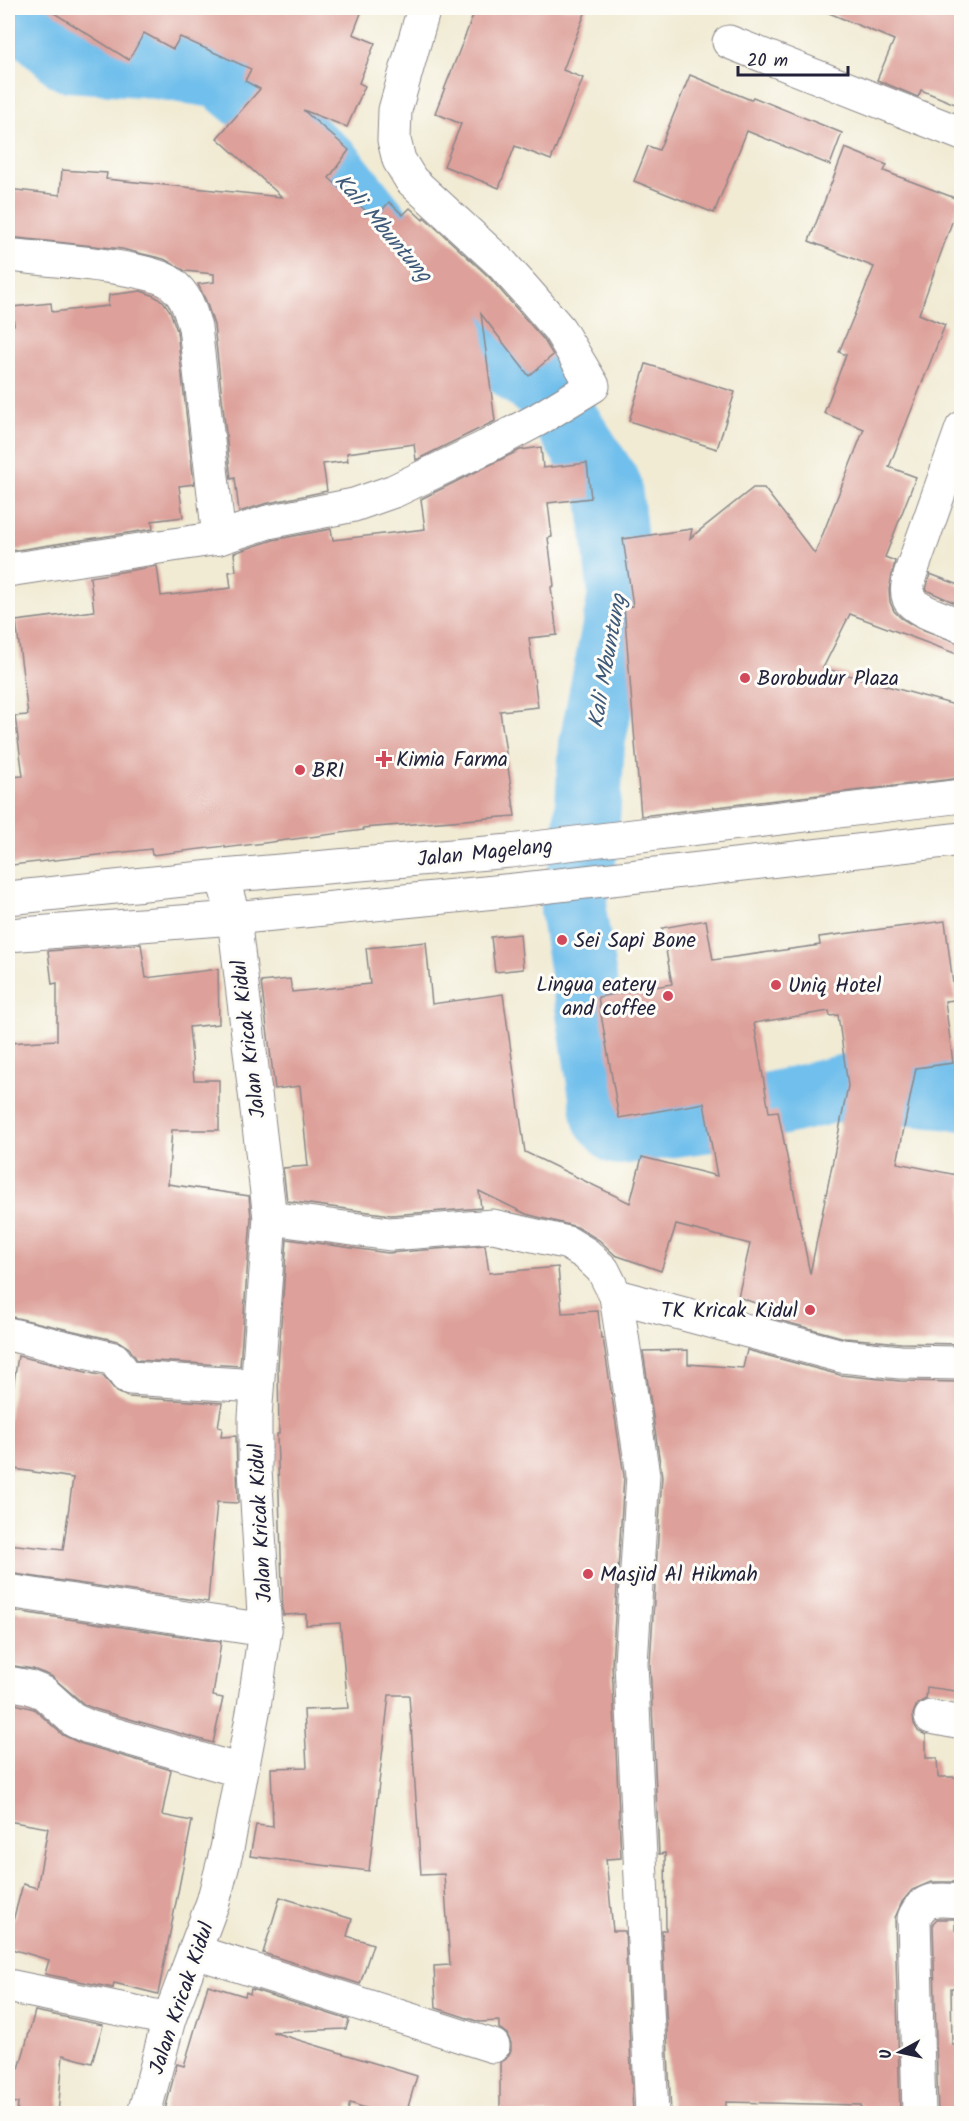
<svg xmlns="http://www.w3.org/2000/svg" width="969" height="2121" font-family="Kalam,sans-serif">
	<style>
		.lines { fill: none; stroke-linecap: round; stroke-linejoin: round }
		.river { stroke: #71bfec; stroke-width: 66 }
		.building { fill: #dda09a; fill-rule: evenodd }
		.street-casing { stroke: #8a8688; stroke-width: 35 }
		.primary-casing { stroke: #8a8688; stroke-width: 35 }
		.street { stroke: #fff; stroke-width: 33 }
		.primary { stroke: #fff; stroke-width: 33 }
		.poi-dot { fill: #d1495b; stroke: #fdfcf7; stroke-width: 2 }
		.labels { text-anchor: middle; stroke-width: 6; stroke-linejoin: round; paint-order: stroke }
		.poi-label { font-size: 21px; fill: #22223b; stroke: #fdfcf7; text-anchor: start }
		.street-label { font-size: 21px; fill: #22223b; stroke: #fdfcf7 }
		.water-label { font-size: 22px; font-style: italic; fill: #3e5979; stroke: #fdfcf7 }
	</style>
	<rect width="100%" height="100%" fill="#fdfcf7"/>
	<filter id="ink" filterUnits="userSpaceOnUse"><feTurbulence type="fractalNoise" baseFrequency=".0167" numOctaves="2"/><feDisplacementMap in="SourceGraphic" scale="12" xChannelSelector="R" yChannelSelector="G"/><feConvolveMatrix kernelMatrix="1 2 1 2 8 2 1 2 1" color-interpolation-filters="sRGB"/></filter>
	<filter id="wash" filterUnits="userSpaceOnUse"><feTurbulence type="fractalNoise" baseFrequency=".008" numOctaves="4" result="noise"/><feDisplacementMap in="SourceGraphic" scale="24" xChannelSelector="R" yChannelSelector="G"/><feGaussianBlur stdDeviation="1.35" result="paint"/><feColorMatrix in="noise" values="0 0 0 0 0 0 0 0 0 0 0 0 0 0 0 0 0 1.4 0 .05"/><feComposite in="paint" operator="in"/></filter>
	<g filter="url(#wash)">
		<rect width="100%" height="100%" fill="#f1ebd4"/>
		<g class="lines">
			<polyline class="river" points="13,8 69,59 143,64 221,76 331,167 384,234 518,370 549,394 609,487 621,595 592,744 585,849 573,909 605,1116 619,1132 716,1118 846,1087 962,1098"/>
		</g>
		<g id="blocks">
			<g class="building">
				<polygon points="46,8 363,8 353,34 375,43 359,83 365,86 347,127 303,110 349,150 329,178 375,219 389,202 403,215 410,208 423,220 424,217 489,277 544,340 553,355 529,376 481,314 495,421 416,460 414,444 347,453 348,461 323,464 327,491 264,504 239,512 235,478 231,479 214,325 206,301 198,284 214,282 214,274 185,271 164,259 122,249 8,237 8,189 60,195 62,170 107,173 106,179 282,197 217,138 260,89 245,81 251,69 180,37 173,49 144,33 129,60"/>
				<polygon points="476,8 587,8 563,70 583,78 551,160 515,146 499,188 444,166 461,124 435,113"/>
				<polygon points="817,8 962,8 962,107 921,90 918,97 877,80 894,40"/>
				<polygon points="690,75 751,100 753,97 842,133 830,165 747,131 714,213 634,181 648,146 659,150"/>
				<polygon points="845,148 887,165 884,171 960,200 919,314 945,325 889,467 916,477 885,557 895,561 889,590 890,602 894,611 901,618 916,627 962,644 962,656 850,614 823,668 962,707 962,778 641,816 624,607 633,606 623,539 692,529 690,538 753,488 764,488 815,554 864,429 824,413 846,355 839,352 874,267 809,241"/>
				<polygon points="141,291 152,295 163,301 170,311 177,331 194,484 179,486 183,517 152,521 153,529 11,551 8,525 8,326 14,325 12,307 51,303 52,312 108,306 109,295"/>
				<polygon points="646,364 735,392 717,449 629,421"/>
				<polygon points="541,447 543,468 587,463 591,498 548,503 552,537 548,538 554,586 551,587 557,635 529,638 538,707 500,711 515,816 363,828 364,830 225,848 225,846 152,855 151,849 12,865 8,832 8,777 23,776 15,716 28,715 16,621 94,611 90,577 157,566 161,596 231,588 229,572 236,571 234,553 273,540 331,529 333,540 425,529 421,499 520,450"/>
				<polygon points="930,574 962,586 962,606 926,590"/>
				<path d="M706 920 713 960 820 945 819 937 945 921 955 1000 945 1001 953 1063 916 1068 897 1163 962 1176V1344L901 1343 845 1338 756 1314 758 1304 738 1297 750 1244 676 1225 661 1271 615 1255 599 1240 577 1227 526 1214 479 1191 481 1208 391 1215 287 1201 283 1168 308 1166 300 1086 275 1089 261 982 290 979 292 992 370 984 366 948 426 942 432 1004 503 994 525 1152 630 1203 642 1157 717 1176 704 1103 619 1118 598 997 672 984 662 928ZM829 1011 830 1016 838 1015 848 1086 810 1274 778 1111 769 1112 754 1023Z"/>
				<polygon points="520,934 523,969 495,972 491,937"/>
				<polygon points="141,944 146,978 218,969 219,1024 189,1027 194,1080 219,1080 219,1130 172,1130 168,1184 249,1196 251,1218 240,1366 137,1360 129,1348 118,1341 8,1316 8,1043 57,1040 57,983 52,984 48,951"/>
				<polygon points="287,1239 388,1253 485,1245 489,1273 558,1267 562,1313 598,1311 601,1338 603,1338 624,1476 612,1664 621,1858 606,1859 613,1931 625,1931 633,2114 500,2114 500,2063 506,2059 511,2051 511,2043 507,2034 499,2028 499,2021 480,2022 436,2008 434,1966 450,1965 444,1874 421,1875 409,1695 389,1695 369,1871 250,1856 256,1825 273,1827 271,1768 307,1767 304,1710 348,1708 340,1623 306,1625 306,1614 283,1615 277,1434 279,1434 278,1367"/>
				<polygon points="688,1350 688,1364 743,1368 747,1350 840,1375 900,1381 962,1382 962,1692 927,1687 926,1699 917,1704 913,1714 914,1724 918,1731 926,1735 926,1758 937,1758 938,1777 962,1777 962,1812 957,1812 957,1874 956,1874 956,1882 931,1882 912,1890 902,1902 895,1918 900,2114 861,2114 861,2105 726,2102 726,2113 671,2114 662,1930 666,1930 665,1853 659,1854 650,1663 662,1476 643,1351"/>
				<polygon points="18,1356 103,1376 117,1392 128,1397 222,1403 218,1427 222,1428 221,1437 236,1436 238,1503 217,1502 208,1602 8,1573 8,1544 63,1550 73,1478 8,1468 8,1421"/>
				<polygon points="8,1610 221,1642 213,1696 223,1698 213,1743 95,1709 85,1705 51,1676 33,1669 8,1665"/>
				<polygon points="8,1702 34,1709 63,1735 82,1744 171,1770 162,1815 192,1821 158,1994 114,1983 113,1988 45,1974 49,1960 8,1948 8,1939 23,1884 37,1888 48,1828 8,1821"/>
				<polygon points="280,1897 352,1919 347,1936 373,1944 360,1984 263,1953"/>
				<polygon points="937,1919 955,1919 955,1930 962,1930 962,1988 951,1988 952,2044 962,2044 962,2114 938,2114 933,1923"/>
				<polygon points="208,1985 245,1996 246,1992 250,1994 251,1989 349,2020 346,2029 272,2032 417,2076 406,2114 384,2114 350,2103 347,2114 164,2114 177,2064 184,2066"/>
				<polygon points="35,2011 103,2025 92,2063 63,2055 58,2114 17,2114 18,2103 8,2102 8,2068 19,2069"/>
			</g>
		</g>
	</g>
	<g filter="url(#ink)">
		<use href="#blocks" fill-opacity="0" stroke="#8a8688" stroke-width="1.5"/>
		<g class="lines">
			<g class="street-casing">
				<g id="street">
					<polyline points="729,42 962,134"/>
					<path d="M8 255C40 259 150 266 171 283 187 296 189 308 195 327L219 538"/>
					<path d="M962 428 910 575C908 583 906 592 909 599 914 610 950 621 962 626"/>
					<polyline points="8,570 219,538 268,522 354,505 394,491 486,447 537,420 593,386 559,329 527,292 502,264 411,180 399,160 394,140 395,110 424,8"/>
					<polyline points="270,1218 390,1234 493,1226 568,1243 586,1254 603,1270 616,1296 643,1475 631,1663 652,2114"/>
					<polyline points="616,1296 842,1356 900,1362 962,1363"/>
					<polyline points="8,1334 114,1359 126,1376 130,1378 257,1386"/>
					<polyline points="8,1591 265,1630"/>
					<polyline points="8,1683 29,1687 44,1693 75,1721 89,1727 241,1771"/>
					<polyline points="931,1717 962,1723"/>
					<polyline points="196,1952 493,2046"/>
					<polyline points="8,1986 169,2019"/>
					<polyline points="144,2114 169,2019 213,1902 227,1849 254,1707 265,1630 255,1470 255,1417 270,1218 234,918 222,876"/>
					<path d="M919 2114 914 1918C924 1895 940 1900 962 1901"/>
				</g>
			</g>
			<g class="primary-casing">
				<g id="primary">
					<polyline points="8,898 222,876 510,851 962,796"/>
					<polyline points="8,935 234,918 515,890 962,839"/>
				</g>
			</g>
			<use href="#street" class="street"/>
			<use href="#primary" class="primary"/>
		</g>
	</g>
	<g class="poi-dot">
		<circle cx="745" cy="678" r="6"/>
		<path d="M381 750h6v6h6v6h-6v6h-6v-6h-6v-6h6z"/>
		<circle cx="300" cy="770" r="6"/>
		<circle cx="562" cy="940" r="6"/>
		<circle cx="776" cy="985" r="6"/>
		<circle cx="668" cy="996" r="6"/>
		<circle cx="810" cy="1310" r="6"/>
		<circle cx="588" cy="1574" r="6"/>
	</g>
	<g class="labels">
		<g class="poi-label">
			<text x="757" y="685">Borobudur Plaza</text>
			<text x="396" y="766">Kimia Farma</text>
			<text x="312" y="777">BRI</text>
			<text x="574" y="947">Sei Sapi Bone</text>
			<text x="656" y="991" text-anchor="end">Lingua eatery<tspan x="656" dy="24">and coffee</tspan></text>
			<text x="788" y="992">Uniq Hotel</text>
			<text x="798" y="1317" text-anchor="end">TK Kricak Kidul</text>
			<text x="600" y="1581">Masjid Al Hikmah</text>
		</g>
		<g class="street-label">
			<text transform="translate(485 852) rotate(-6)" y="7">Jalan Magelang</text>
			<text transform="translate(248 1039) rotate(-97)" y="7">Jalan Kricak Kidul</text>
			<text transform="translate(260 1523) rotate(-93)" y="7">Jalan Kricak Kidul</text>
			<text transform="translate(181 1998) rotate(-71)" y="7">Jalan Kricak Kidul</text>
		</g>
		<g class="water-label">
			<text transform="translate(384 227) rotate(49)" y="8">Kali Mbuntung</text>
			<text transform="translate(606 661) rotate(-80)" y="8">Kali Mbuntung</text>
		</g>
	</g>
	<rect width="969" height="2121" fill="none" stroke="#fdfcf7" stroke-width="30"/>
	<g transform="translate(900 2052) rotate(262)" stroke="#fdfcf7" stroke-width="4.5" paint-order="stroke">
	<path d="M0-4.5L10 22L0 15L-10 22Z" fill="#22223b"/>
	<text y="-9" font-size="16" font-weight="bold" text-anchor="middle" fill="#22223b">U</text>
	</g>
	<path d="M738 66v9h110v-9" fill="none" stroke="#22223b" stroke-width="3"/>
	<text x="747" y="66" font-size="18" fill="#22223b" stroke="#fdfcf7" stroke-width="4.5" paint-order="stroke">20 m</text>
</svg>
